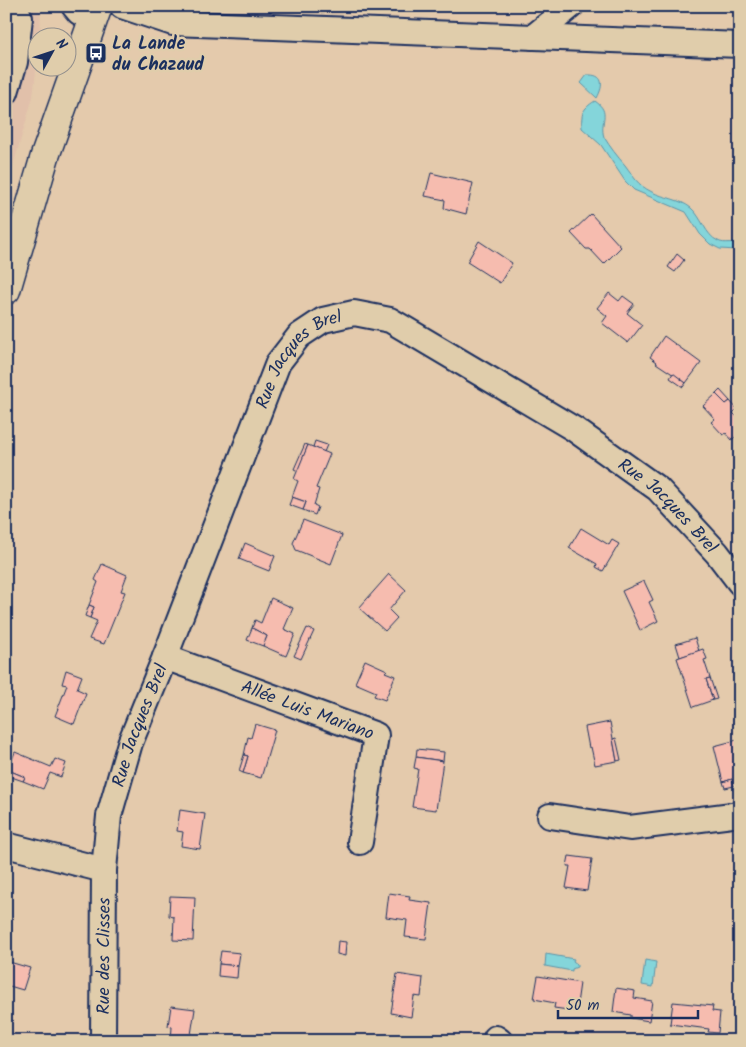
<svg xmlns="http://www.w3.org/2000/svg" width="746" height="1047" font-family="Kalam,sans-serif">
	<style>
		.built { fill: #e1c0aa }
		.water { fill: #84d5da; stroke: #5a93a8 }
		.building { fill: #f6bcaf; stroke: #1b2f5e }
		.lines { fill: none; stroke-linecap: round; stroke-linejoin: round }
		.minor-casing { stroke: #1b2f5e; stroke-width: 28 }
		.major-casing { stroke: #1b2f5e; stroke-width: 31 }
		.minor { stroke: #e0cdab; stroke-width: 24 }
		.major { stroke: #e0cdab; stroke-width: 28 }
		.labels { text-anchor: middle; stroke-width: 5; stroke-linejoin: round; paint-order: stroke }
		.poi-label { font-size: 18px; font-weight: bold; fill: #1b2f5e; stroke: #e0cdab; text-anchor: start }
		.street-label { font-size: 18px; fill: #1b2f5e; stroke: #e0cdab }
	</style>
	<rect width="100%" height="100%" fill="#e4caac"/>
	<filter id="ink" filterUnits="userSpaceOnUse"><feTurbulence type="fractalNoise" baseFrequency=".02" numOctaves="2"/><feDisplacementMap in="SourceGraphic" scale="10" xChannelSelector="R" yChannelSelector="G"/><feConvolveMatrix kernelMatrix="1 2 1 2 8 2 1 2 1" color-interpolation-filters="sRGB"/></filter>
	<g filter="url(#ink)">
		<polygon class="built" points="6,6 40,6 41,37 38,38 37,63 33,97 6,190"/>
		<g class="water">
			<path d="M587 75C604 74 604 85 597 98L581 83Z"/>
			<path d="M595 101C612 113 599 121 604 137 610 147 617 156 625 165 635 178 636 184 652 192 664 198 680 199 691 208 702 217 705 235 718 241 725 245 733 240 740 245V252L737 250 720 249 710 244 700 234 686 212 634 190 625 181 601 145 582 128C581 114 582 109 595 101Z"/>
			<polygon points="546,954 574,959 573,961 577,964 577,967 572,969 572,971 545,966"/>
			<polygon points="645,960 656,962 653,987 642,985"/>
		</g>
		<g class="building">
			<polygon points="431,173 473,183 466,214 444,208 445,200 425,196"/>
			<polygon points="591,214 621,247 604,264 590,249 586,249 571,233"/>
			<polygon points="479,241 512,263 500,283 467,262"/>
			<polygon points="677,254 684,260 675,272 668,267"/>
			<polygon points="609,293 619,301 623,296 634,304 627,313 642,325 628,343 602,323 607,316 597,308"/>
			<polygon points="664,336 701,363 686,383 656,363 657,362 650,357"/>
			<polygon points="673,373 686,383 683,387 670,378"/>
			<polygon points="720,390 730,401 726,404 716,394"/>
			<polygon points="716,394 726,404 730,401 737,409 733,413 740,420 740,432 732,440 726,433 723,435 711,422 715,419 703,406"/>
			<polygon points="315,441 327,445 324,452 313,447"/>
			<polygon points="305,444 308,445 298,471 294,469"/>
			<polygon points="308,445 330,454 316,488 319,489 314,505 318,507 315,515 303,510 306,502 292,497 298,481 294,479"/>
			<polygon points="292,497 306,502 303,510 289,505"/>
			<polygon points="303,520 342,535 331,564 296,550 293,543"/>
			<polygon points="581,528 609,545 612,540 619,544 603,571 596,567 597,564 569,548"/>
			<polygon points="245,543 275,556 269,571 239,559"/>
			<polygon points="102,564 127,575 121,591 125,592 104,644 89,639 97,621 90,618 94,607 89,605 98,582 95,580"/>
			<polygon points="389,574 406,590 389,610 397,618 385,631 359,608"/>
			<polygon points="644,581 653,600 649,602 658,621 640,630 622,591"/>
			<polygon points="271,598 293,608 284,629 295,634 286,656 263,646 267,636 252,628 255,620 261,623"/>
			<polygon points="89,605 94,607 90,618 85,616"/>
			<polygon points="252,628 267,636 263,646 247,640"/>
			<polygon points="307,628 314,631 301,659 294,656"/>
			<polygon points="695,638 699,651 680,657 676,644"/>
			<polygon points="703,649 707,659 704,660 710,678 706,679 713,700 693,707 677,658"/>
			<polygon points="365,660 387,670 385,672 395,676 385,700 374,696 376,692 355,683"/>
			<polygon points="66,670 82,676 77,689 86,693 74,724 55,716 67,685 62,684"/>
			<polygon points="710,678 717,699 713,700 706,679"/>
			<polygon points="610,722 617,761 595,765 591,747 589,748 585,727"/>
			<polygon points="255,724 275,730 261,778 243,773 248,756 244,755 248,737 251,738"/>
			<polygon points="616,738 621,760 617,761 613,739"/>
			<polygon points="737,740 740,749 740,751 736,752 740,761 740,784 734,786 732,779 723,782 714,746"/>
			<polygon points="417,749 444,752 443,761 416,757"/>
			<polygon points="15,752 51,767 55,759 66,763 61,777 50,773 43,789 23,781 25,777 8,770"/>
			<polygon points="244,755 248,756 243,773 239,771"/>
			<polygon points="416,757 443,761 436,810 412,807 418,769 414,768"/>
			<polygon points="8,770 25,777 23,781 6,775"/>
			<polygon points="732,779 734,786 725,788 723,782"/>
			<polygon points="180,810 205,814 200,849 181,846 183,832 177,831"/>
			<polygon points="569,856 592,859 587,891 566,888 570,866 567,866"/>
			<polygon points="389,893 410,896 409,900 431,903 426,939 405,937 407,920 386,917"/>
			<polygon points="170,896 195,897 193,941 173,940 174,917 169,916"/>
			<polygon points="338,941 346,942 345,956 337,954"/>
			<polygon points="221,951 240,953 238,966 219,964"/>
			<polygon points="6,961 30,968 23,990 6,985"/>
			<polygon points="219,964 238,966 237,978 218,976"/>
			<polygon points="397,974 423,978 421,997 414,996 411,1017 391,1013"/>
			<polygon points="538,976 580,983 576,1011 554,1008 555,1003 534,999"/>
			<polygon points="616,988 635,991 634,998 652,1001 649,1021 631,1018 631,1015 613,1012"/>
			<polygon points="673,1002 713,1006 712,1011 720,1012 718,1033 708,1032 709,1029 670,1024"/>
			<polygon points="171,1006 195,1009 190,1041 171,1041 172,1027 168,1026"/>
		</g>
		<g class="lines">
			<g class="minor-casing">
				<g id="minor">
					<polyline points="74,6 79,12 93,20"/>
					<polyline points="122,6 173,23 740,45"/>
					<polyline points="533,37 571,6"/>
					<polyline points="6,92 15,62 20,18 15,6"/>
					<path id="s1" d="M165 657 376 735 360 842"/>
					<polyline points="550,816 630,828 740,814"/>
					<polyline points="6,845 104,870"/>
					<polyline points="496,1038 500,1041"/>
					<path id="s2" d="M103 1041 104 870 109 816 130 743 165 657 278 363 299 336 323 320 354 313 390 320 574 429 658 489 717 553 740 583"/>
				</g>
			</g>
			<g class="major-casing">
				<polyline id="major" points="6,290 45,156 98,6"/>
			</g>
			<use href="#minor" class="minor"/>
			<use href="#major" class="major"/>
		</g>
	</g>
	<defs>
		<g id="bus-square" transform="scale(1.125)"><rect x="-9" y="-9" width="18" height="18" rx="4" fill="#1b2f5e" stroke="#e0cdab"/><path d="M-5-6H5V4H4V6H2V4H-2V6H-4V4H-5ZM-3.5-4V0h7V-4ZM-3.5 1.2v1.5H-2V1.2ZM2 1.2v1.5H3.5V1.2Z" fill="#fff"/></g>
	</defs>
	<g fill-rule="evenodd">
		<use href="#bus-square" x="96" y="53"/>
	</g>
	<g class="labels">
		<g class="poi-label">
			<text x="112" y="49">La Lande<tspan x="112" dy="21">du Chazaud</tspan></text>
		</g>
		<g class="street-label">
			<text dy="6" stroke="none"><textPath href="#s2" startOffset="726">Rue Jacques Brel</textPath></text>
			<text dy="6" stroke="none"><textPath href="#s2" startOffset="1176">Rue Jacques Brel</textPath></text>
			<text dy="6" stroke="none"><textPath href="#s1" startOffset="152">Allée Luis Mariano</textPath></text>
			<text dy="6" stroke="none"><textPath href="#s2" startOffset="321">Rue Jacques Brel</textPath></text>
			<text dy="6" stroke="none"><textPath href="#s2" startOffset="85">Rue des Clisses</textPath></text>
		</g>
	</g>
	<rect width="746" height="1047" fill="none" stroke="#e0cdab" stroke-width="25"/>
	<rect x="12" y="12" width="721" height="1022" fill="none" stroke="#1b2f5e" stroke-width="2" filter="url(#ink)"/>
	<g transform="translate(52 52) rotate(50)"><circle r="24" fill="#e0cdab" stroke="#918e8c"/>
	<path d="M0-4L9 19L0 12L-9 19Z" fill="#1b2f5e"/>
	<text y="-8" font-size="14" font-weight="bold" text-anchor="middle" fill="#1b2f5e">N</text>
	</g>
	<path d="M558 1010v8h140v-8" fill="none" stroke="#1b2f5e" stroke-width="2.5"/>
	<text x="566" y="1010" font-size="15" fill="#1b2f5e" stroke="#e0cdab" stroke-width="4" paint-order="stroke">50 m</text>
</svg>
